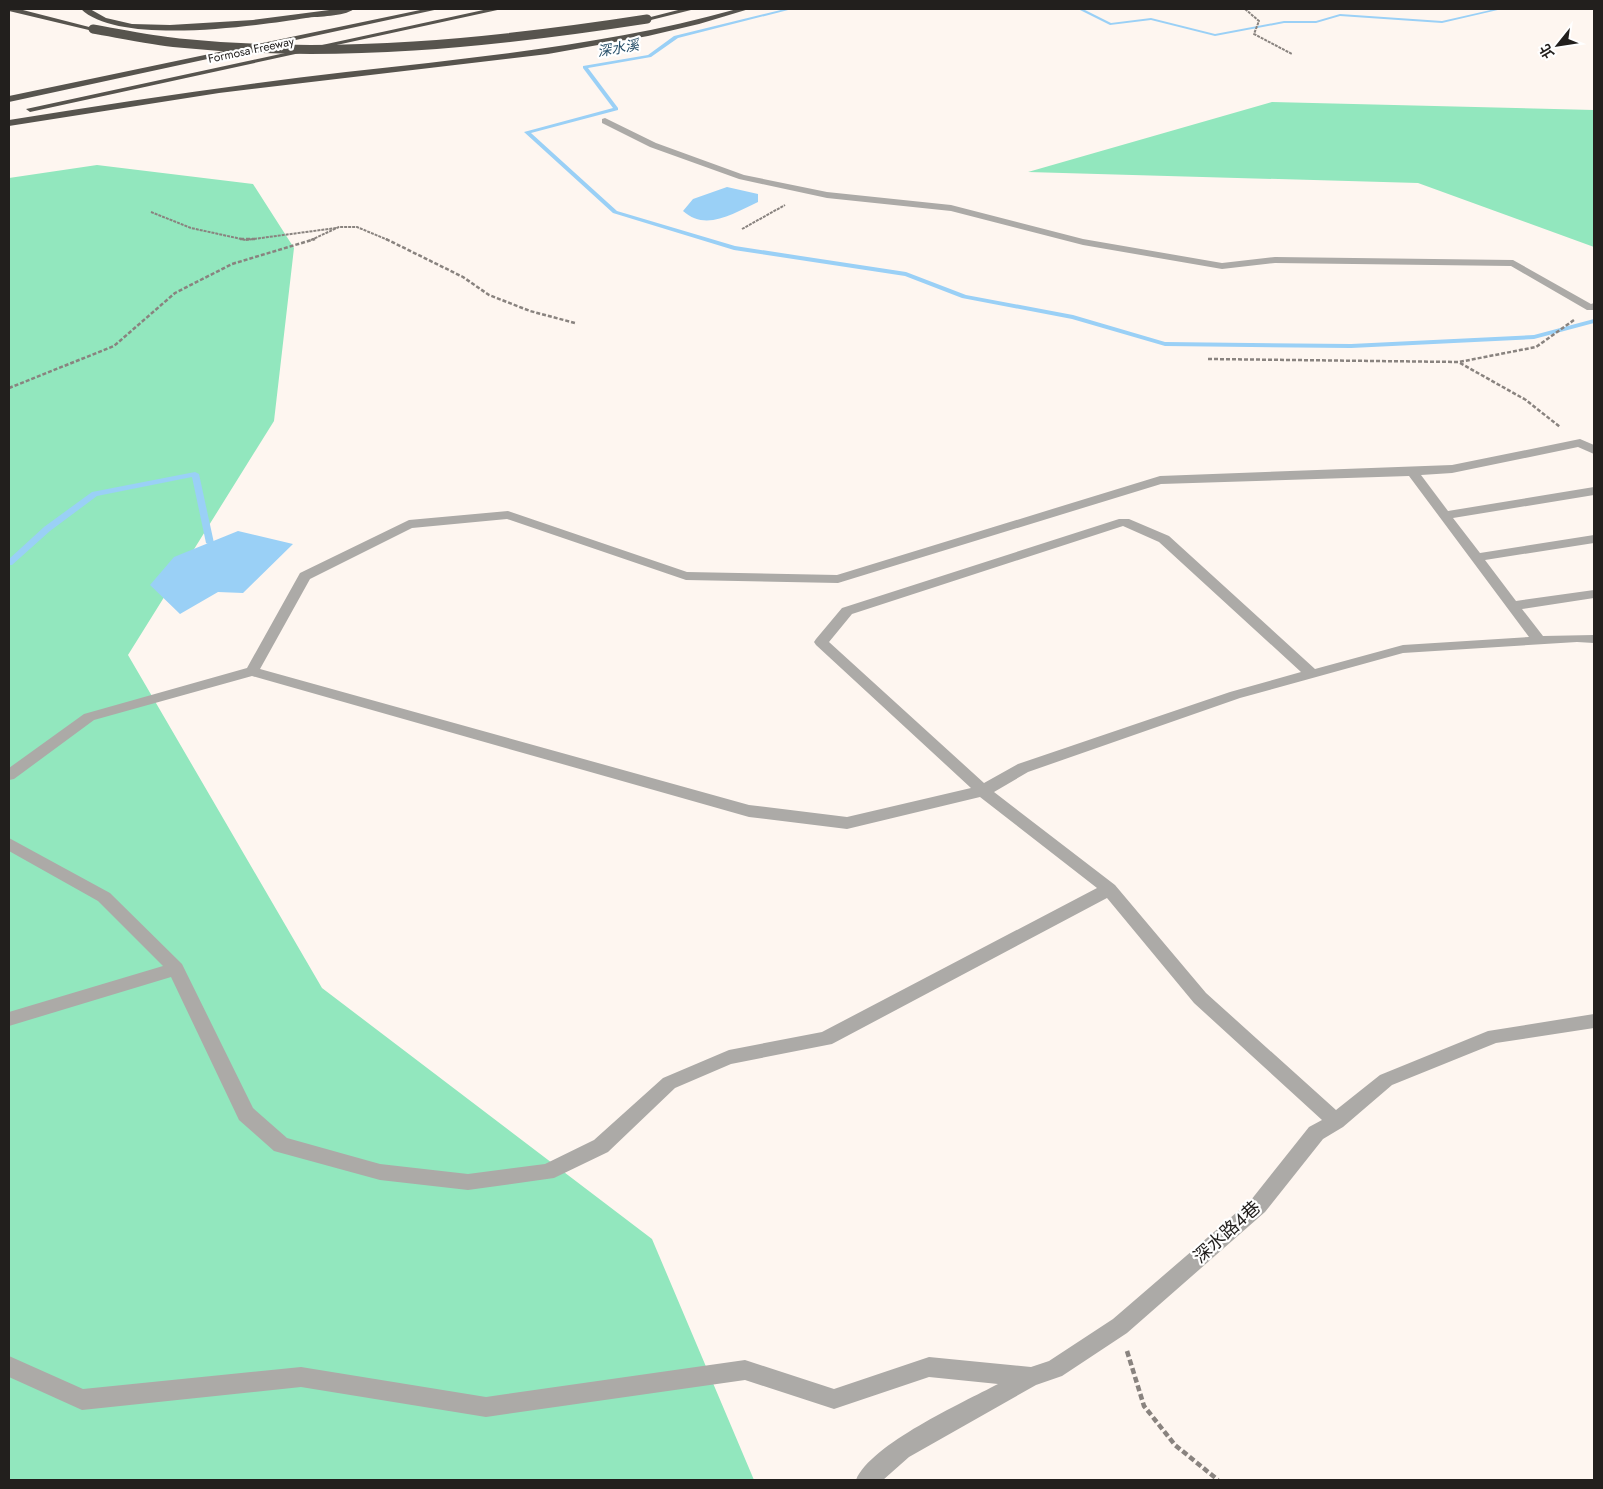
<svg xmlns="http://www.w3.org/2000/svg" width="1603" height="1489" font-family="Jost,'Noto Sans TC',sans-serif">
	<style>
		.green { fill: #92e7be }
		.water { fill: #9ad0f6 }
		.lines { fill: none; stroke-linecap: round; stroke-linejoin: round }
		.stream { fill: #9ad0f6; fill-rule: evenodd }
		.path-far2 { stroke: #89837f; stroke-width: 2; stroke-dasharray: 3 1; stroke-linecap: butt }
		.path-far1 { stroke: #89837f; stroke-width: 2.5; stroke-dasharray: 4 2; stroke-linecap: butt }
		.path { stroke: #89837f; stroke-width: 4.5; stroke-dasharray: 6 3; stroke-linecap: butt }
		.service { fill: #acaaa7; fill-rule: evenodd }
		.motorway { fill: #57544e; fill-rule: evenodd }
		.motorway-bridge { stroke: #57544e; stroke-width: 9 }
		.labels { text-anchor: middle; stroke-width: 4.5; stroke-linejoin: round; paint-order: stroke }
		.far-street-label { font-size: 12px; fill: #221f1d; stroke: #fff }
		.far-water-label { font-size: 14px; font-style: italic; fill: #254d67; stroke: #fff }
		.near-street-label { font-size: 18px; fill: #221f1d; stroke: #fff }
	</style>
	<rect width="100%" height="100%" fill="#fef6f0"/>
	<g class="green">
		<polygon points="1272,102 1594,110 1594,247 1418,183 1028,172"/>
		<polygon points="97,165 253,184 294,248 274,421 128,655 322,988 652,1239 754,1480 9,1480 9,178"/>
	</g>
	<g class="water">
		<path d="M727 187 758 194V202C734 213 706 232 683 211L693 199Z"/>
		<polygon points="238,531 293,544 243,593 218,592 180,614 150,585 174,557"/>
	</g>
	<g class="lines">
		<g class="stream">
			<polygon points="785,9 792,9 678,38 651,57 588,68 618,108 618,110 531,133 617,211 735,246 906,272 966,295 1073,315 1165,342 1351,344 1534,335 1594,319 1594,323 1534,339 1351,348 1165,346 1072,319 962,298 905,276 734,250 613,213 524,132 613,108 583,68 583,66 648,55 674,36"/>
			<polygon points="1078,9 1083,9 1111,23 1151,18 1215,34 1284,21 1316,21 1340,14 1442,21 1495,9 1502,9 1442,23 1340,16 1316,23 1284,23 1215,36 1151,20 1110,25"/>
			<polygon points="195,472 199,474 214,543 213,545 210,545 206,543 192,477 97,496 50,531 12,565 9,565 9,559 44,527 92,492"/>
		</g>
		<g class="path-far2">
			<polyline points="1245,9 1259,21 1254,34 1292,54"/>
			<polyline points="151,212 191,228 246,240"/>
			<polyline points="742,229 785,205"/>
			<polyline points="246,240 336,228"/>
			<polyline points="311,240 339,227 357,227 388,240"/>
		</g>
		<g class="path-far1">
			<polyline points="240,239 255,239"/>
			<polyline points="386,239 463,277 489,295 530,311 575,323"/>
			<polyline points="1208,359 1459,362 1536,347 1574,320"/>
			<polyline points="1460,363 1526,400 1560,427"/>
			<polyline points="9,388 114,346 175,293 232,264 315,239"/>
		</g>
		<polyline class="path" points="1127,1351 1144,1406 1175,1445 1218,1480"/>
		<g class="service">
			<polygon points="605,118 656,143 744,175 827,192 951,205 1083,239 1222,263 1275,257 1513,260 1591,304 1594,303 1594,310 1587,310 1511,266 1275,263 1222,269 1083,245 951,211 827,198 739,179 650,147 602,123 602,119"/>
			<path d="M1580 439 1594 445V454L1578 447 1452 473 1421 475 1448 511 1594 487V495L1453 518 1480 553 1594 535V543L1485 560 1516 601 1594 590V598L1522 609 1543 636 1594 635V643L1577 642 1403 653 1240 698 1028 772 994 792 1115 885 1206 993 1336 1110 1380 1075 1488 1031 1594 1014V1028L1496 1043 1392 1085 1343 1127 1323 1139 1265 1212 1127 1333 1062 1376 1036 1385 909 1457 883 1480H856C871 1444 962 1403 998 1384L929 1377 834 1409 745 1380 486 1417 301 1387 82 1410 9 1377V1356L83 1389 301 1367 486 1397 745 1360 834 1389 929 1357 1031 1367 1049 1361 1113 1319 1251 1200 1309 1127 1322 1120 1194 1003 1107 898 832 1044 731 1064 675 1088 608 1152 554 1178 468 1190 380 1180 274 1151 239 1120 171 977 9 1026V1012L163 966 98 901 9 851V838L110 893 182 964 253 1108 287 1138 380 1164 468 1174 545 1164 594 1140 663 1078 729 1050 822 1032 1097 888 980 797 847 829 749 817 252 676 94 720 14 779 9 780V768L84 714 247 668 300 573 409 520 508 511 687 572 837 575 1160 476 1452 465ZM1409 476 1529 637 1403 645 1315 669 1169 536 1129 519H1119L842 608 816 639 814 642 816 645 971 788 847 817 749 805 260 669 310 579 412 528 507 519 686 580 838 583 1161 484ZM1123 526 1159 542 1301 672 1230 692 1018 764 984 783 829 642 852 614Z"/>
		</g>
		<g class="motorway">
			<polygon points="9,9 19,9 97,29 93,31 9,11"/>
			<path d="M81 9H90L106 18 132 24 170 25 253 20 337 9H354C343 17 319 16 306 18 255 26 119 46 81 9Z"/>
			<polygon points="425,9 439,9 9,102 9,96"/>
			<polygon points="488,9 502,9 30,112 26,109"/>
			<polygon points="682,9 695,9 647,21 643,19"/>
			<path d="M737 9H749L699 24 648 36 548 54 219 93 9 126V120C121 102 233 85 346 72 478 57 609 45 737 9Z"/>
		</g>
		<path class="motorway-bridge" d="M93 29C122 34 150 40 179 43 336 59 492 43 647 19"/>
	</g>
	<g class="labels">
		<g class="far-street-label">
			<text transform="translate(251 50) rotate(-12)" y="4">Formosa Freeway</text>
		</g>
		<g class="far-water-label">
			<text transform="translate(618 48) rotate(-10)" y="5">深水溪</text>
		</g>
		<g class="near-street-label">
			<text transform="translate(1227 1232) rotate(-42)" y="6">深水路4巷</text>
		</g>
	</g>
	<rect width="1603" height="1489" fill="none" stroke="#221f1d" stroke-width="20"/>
	<g transform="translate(1558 45) rotate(240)" stroke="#ffffff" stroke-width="4" paint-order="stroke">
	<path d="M0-4L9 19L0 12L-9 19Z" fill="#221f1d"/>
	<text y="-8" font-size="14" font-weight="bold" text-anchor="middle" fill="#221f1d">北</text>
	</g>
</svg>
